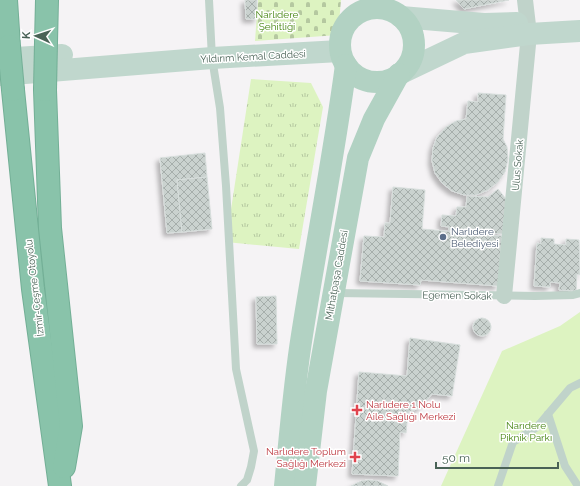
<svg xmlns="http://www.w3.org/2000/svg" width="580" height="486" font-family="Raleway,sans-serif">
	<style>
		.grass { fill: url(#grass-tufts) }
		.cemetery { fill: url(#cemetery-stones) }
		.park { fill: #ddf3c1 }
		.building { fill: url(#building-cross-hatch); stroke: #d7dedc; filter: url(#shadow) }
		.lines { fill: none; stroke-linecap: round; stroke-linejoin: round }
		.highway-casing { stroke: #73af96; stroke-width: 24 }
		.lane { stroke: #c0d3ca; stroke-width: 8 }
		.street { stroke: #c0d3ca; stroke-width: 16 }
		.secondary { stroke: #c0d7cd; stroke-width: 22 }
		.primary { stroke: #b2d2c3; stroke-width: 22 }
		.highway { stroke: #89c3aa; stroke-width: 22 }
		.highway-bridge-casing { stroke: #73af96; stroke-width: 24; stroke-linecap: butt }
		.highway-bridge { stroke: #89c3aa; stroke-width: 22 }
		.service-dot { fill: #5c6f8a; stroke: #fff; stroke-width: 1.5 }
		.health-dot { fill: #e0444e; stroke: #fff; stroke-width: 1.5 }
		.labels { text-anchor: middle; stroke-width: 3; stroke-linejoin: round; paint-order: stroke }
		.park-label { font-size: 10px; fill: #468512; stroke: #fff }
		.street-label { font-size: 10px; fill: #496256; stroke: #fff }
		.service-label { font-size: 10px; fill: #4e5e75; stroke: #fff; text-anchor: start }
		.health-label { font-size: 10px; fill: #be3a42; stroke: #fff; text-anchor: start }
	</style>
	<defs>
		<pattern id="grass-tufts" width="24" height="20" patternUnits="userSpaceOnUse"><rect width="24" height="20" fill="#ddf3c1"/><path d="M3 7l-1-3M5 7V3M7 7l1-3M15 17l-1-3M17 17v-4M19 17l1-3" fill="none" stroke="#b5c8a0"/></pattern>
		<pattern id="cemetery-stones" width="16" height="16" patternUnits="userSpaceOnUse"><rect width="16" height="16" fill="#ddf3c1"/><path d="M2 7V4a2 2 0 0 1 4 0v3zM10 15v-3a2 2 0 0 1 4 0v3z" fill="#b5c8a0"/></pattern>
		<pattern id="building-cross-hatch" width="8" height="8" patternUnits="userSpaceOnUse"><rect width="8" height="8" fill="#cad2cf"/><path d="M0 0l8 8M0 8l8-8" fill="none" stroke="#a6aeab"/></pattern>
		<filter id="shadow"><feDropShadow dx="-3.5" dy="3.5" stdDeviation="2" flood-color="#0004"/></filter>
	</defs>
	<rect width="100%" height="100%" fill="#f5f3f5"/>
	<polygon class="grass" points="251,79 311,83 323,107 299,249 226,242"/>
	<polygon class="cemetery" points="258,0 341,0 338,35 255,41"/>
	<polygon class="park" points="580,312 580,486 441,486 502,351 560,326"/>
	<g class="building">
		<polygon points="245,0 257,0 257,19 246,19"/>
		<polygon points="456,0 509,0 464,9"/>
		<polygon points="478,93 506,95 503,139 507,147 508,159 505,172 498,182 488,190 476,195 464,195 452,191 442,183 435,173 432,161 433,148 437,137 446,127 456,121 466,119 468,101 478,102"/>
		<polygon points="205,153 207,177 177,180 182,232 167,233 160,158"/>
		<polygon points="207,177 212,229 182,232 177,180"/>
		<polygon points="393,187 425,190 422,229 502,236 498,286 421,280 420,285 360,281 364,236 384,237 385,223 390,223"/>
		<polygon points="498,189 506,199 503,234 449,230 449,227 441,226 442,215 456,216 457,207 466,207 467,196 488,197"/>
		<polygon points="541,238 554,239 554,244 566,245 566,239 579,240 580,275 577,274 576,291 559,290 560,283 550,282 550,287 534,286 537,243 541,244"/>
		<polygon points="276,296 277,344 257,344 256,297"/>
		<circle cx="482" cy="327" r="9"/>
		<polygon points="410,338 460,345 452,396 432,394 420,408 408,412 406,433 400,432 398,476 352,474 359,372 407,376"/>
		<polygon points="369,480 378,481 388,486 351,486 361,481"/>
	</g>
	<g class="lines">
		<g class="highway-casing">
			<g id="highway">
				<polyline points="6,0 9,46"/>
				<polyline points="46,42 47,0"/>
				<polyline points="13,90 33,289 60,486"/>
				<polyline points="45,90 50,228 71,426 64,467"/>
			</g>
		</g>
		<g class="lane">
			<polyline points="209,0 212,58 220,108 226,186 236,369 254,451 251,467 247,480 241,486"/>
			<polyline points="336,293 535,296 573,295 580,293"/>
			<polyline points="548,414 565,466 578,486"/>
			<polyline points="498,486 513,442 537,427 570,388 580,383"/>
		</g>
		<polyline class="street" points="504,296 529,34 525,0"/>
		<g class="secondary">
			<polyline points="401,17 484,24 517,23"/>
			<polyline points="0,59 62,55"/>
			<polyline points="399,74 464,43 529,34 580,31"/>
			<polyline points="0,75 212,58 340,51"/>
		</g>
		<g class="primary">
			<circle cx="377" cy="45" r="37"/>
			<path d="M285 486C290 436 294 385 302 335 316 245 334 156 346 65"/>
			<polyline points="305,486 316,391 358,158 374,119 399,74"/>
		</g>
		<use href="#highway" class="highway"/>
		<g class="highway-bridge-casing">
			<g id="highway-bridge">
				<polyline points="9,46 13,90"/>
				<polyline points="45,90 46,42"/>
			</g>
		</g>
		<use href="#highway-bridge" class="highway-bridge"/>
	</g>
	<circle class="service-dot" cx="443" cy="237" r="4"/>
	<g class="health-dot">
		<path d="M355 404h4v4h4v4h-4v4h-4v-4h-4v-4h4z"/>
		<path d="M353 451h4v4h4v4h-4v4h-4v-4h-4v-4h4z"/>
	</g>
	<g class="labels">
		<g class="park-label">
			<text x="277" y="18">Narlıdere<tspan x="277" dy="12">Şehitliği</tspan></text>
			<text x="526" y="429">Narıdere<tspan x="526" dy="12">Piknik Parkı</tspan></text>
		</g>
		<g class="street-label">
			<text transform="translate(253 56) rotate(-3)" y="4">Yıldırım Kemal Caddesi</text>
			<text transform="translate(517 165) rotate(-85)" y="4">Ulus Sokak</text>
			<text transform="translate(336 275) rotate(-80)" y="4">Mithatpaşa Caddesi</text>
			<text transform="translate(34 288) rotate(-97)" y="4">İzmir-Çeşme Otoyolu</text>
			<text transform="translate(457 295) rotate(1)" y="4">Egemen Sokak</text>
		</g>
		<g class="service-label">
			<text x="451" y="235">Narlıdere<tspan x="451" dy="12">Belediyesi</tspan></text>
		</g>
		<g class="health-label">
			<text x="366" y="408">Narlıdere 1 Nolu<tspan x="366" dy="12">Aile Sağlığı Merkezi</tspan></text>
			<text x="346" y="455" text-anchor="end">Narlıdere Toplum<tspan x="346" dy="12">Sağlığı Merkezi</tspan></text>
		</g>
	</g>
	<g transform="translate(36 36) rotate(273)" stroke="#ffffff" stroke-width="3" paint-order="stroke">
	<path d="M0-3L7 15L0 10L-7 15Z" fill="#496256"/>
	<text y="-6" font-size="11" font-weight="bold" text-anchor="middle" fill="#496256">K</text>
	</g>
	<path d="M436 462v6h122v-6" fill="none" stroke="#496256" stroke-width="2"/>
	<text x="442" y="462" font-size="12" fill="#496256" stroke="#ffffff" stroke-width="3" paint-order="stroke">50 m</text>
</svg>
